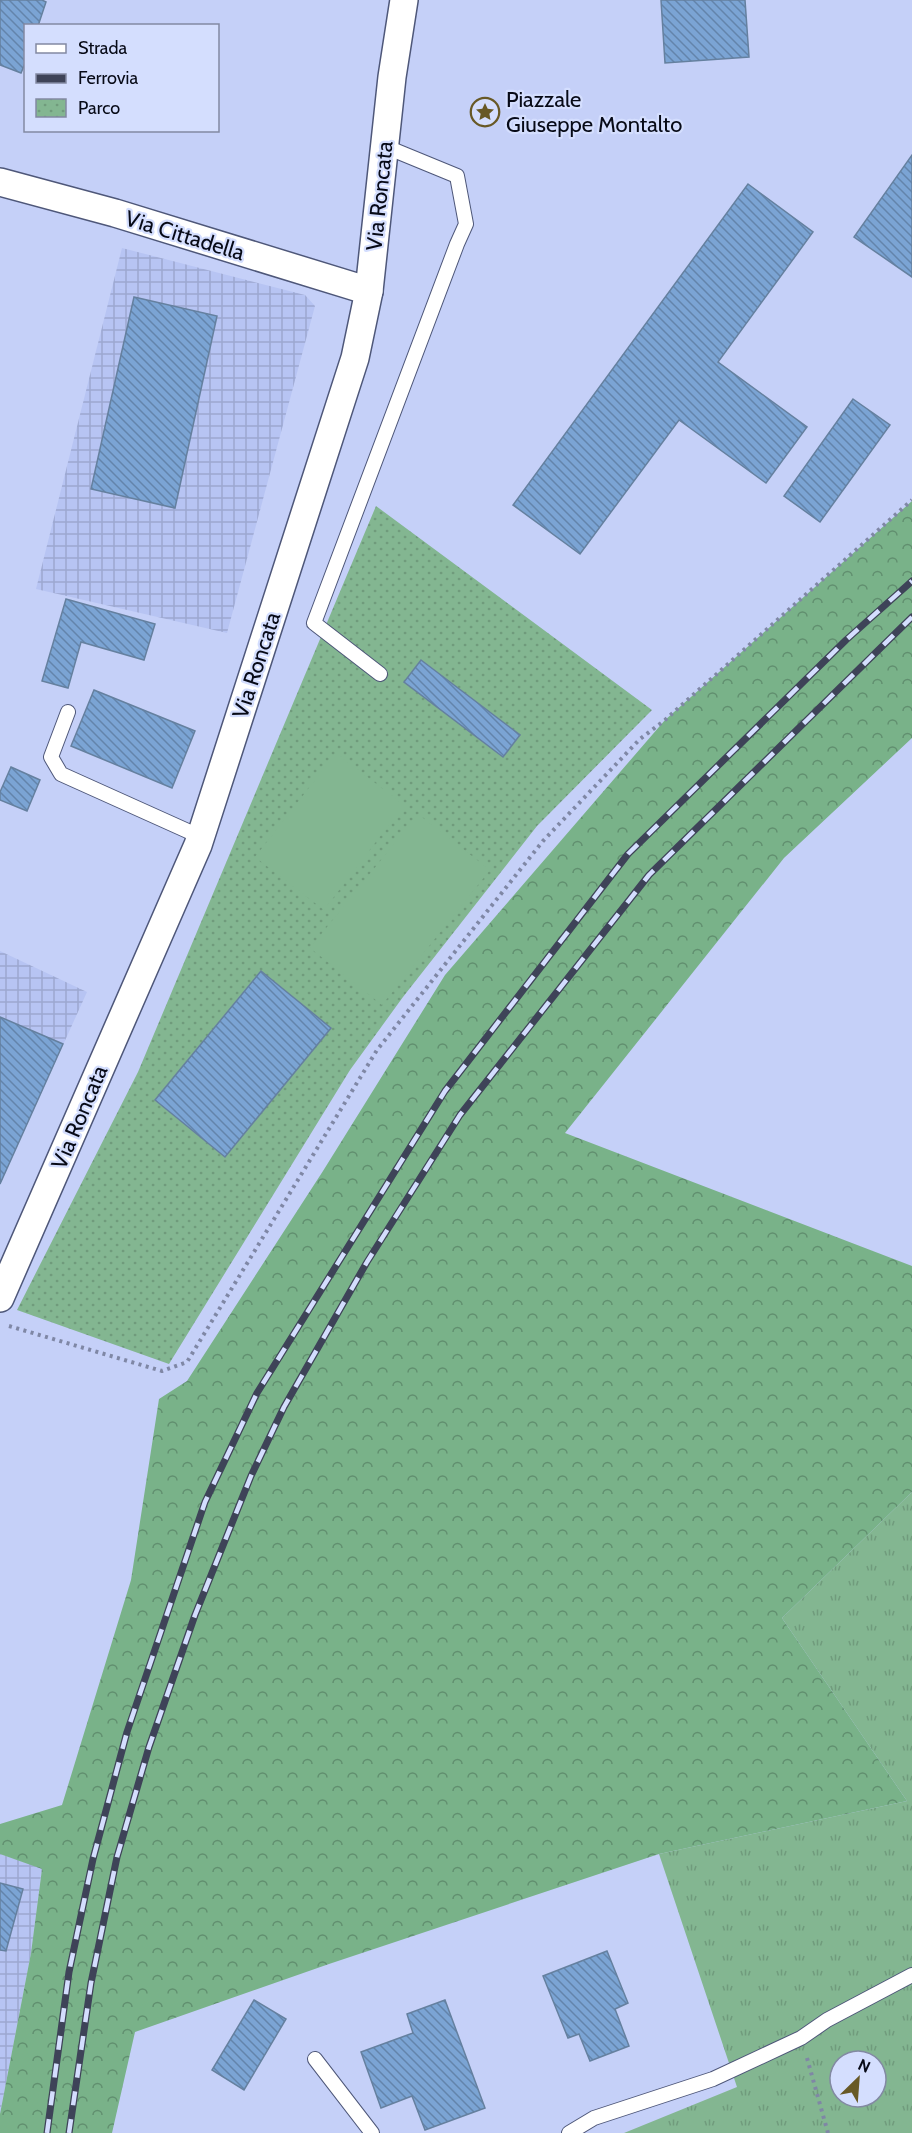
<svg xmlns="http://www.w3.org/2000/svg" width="912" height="2133" font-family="Cabin,sans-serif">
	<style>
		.industrial { fill: url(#industrial-grid) }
		.grass { fill: url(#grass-tufts); fill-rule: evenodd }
		.forest { fill: url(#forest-crowns) }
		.park { fill: url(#park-dots) }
		.pitch { fill: #83b691 }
		.building { fill: url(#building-back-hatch); stroke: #65809f; stroke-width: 1.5 }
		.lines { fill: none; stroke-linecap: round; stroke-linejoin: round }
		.lane-casing { stroke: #4e5779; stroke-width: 16 }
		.street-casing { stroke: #4e5779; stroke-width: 30 }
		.path { stroke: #7f87a5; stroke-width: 4; stroke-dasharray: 3 4.5; stroke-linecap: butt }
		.lane { stroke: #fff; stroke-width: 14 }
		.street { stroke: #fff; stroke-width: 27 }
		.rail-casing { stroke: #3e4358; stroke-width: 7 }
		.rail { stroke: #d4defe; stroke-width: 4.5; stroke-dasharray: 14; stroke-linecap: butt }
		.labels { text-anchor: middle; stroke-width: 4.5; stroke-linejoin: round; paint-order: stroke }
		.poi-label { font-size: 22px; fill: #070a17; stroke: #d4defe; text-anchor: start }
		.street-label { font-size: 22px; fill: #070a17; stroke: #d4defe }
	</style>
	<defs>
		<pattern id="industrial-grid" width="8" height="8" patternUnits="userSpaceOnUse" patternTransform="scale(1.5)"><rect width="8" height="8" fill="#b7c4f3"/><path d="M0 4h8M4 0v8" fill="none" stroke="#9ca7d0"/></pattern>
		<pattern id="grass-tufts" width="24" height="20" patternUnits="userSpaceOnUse" patternTransform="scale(1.5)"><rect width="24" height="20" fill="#83b691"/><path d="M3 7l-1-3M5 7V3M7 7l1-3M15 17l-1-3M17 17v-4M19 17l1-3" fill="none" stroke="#709b7c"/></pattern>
		<pattern id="forest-crowns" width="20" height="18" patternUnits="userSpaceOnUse" patternTransform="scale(1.5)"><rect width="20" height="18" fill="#79b289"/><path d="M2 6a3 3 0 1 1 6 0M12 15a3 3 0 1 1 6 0" fill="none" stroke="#618f6f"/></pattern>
		<pattern id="park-dots" width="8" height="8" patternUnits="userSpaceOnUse" patternTransform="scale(1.5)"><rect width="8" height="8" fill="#83b691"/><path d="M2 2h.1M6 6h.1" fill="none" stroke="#709b7c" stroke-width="1.8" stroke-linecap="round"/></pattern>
		<pattern id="building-back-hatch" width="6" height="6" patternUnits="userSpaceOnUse" patternTransform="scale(1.5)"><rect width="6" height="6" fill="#7ba4d4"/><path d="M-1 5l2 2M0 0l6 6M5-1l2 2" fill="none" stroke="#6384ab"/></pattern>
	</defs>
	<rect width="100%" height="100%" fill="#c5d0f8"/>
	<g class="industrial">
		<polygon points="122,248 305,295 315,306 227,633 36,589"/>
		<polygon points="0,951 87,992 0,1184"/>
		<polygon points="0,1854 42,1868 31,1953 0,2114"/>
	</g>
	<path class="grass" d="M912 1492V2133H624L737 2087 659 1854 907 1801 782 1618ZM840 2061H876V2097H840Z"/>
	<polygon class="forest" points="912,501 912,738 784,858 565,1133 912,1266 912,1492 782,1618 907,1801 659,1854 329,1964 135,2032 112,2133 0,2133 0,2114 31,1953 42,1869 0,1854 0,1824 62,1805 131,1580 159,1399 187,1381 323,1171 445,975 665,720"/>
	<polygon class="park" points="376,506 652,710 537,826 403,997 350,1070 169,1364 17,1310 138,1072"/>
	<g class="pitch">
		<polygon points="336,753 404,805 324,910 255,857"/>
		<polygon points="418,814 490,870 382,1005 310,948"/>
	</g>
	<g class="building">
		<polygon points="0,0 42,0 46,2 38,26 26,26 26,61 21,73 0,65"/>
		<polygon points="661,0 745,0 749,57 665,63"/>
		<polygon points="912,155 912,277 854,237"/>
		<polygon points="748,184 813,232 718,362 807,427 766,483 679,420 580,554 513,505"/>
		<polygon points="134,297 217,316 175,508 91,489"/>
		<polygon points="853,399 890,425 820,522 784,496"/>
		<polygon points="66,599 155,624 144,660 81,642 68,688 42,681"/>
		<polygon points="421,660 520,735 503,757 404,682"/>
		<polygon points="94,690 195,731 172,788 71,746"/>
		<polygon points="11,767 40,780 27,811 0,800 0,792"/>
		<polygon points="261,971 331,1028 225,1157 155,1100"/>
		<polygon points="0,1017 63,1044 0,1184"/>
		<polygon points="0,1883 23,1889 6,1951 0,1950"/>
		<polygon points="607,1951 628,2003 615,2009 629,2046 590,2061 579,2034 568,2038 543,1976"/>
		<polygon points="254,2000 286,2019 244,2090 212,2070"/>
		<polygon points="445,2000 485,2108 425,2130 412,2096 381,2108 361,2052 413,2033 407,2014"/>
	</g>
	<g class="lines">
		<g class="lane-casing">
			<g id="lane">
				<polyline points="380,674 314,623 457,244 466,224 457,176 384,146"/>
				<polyline points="68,712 51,757 61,774 201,837"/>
				<polyline points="315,2059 372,2133"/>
				<polyline points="569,2133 594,2118 713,2079 801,2038 827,2020 912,1975"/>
			</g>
		</g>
		<g class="street-casing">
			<g id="street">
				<polyline points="0,182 115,213 369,291"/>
				<polyline points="0,1298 198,845 355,358 369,291 392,77 404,0"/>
			</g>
		</g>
		<g class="path">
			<polyline points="9,1326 162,1371 187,1362 377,1050 543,841 640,739 665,720 912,500"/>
			<polyline points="807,2058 828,2133"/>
		</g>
		<use href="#lane" class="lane"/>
		<use href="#street" class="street"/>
		<g class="rail-casing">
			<g id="rail">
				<polyline points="47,2133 69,1972 93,1859 127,1732 205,1502 257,1393 445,1091 628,854 846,640 912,581"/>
				<polyline points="69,2133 91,1983 117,1857 149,1747 195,1615 251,1476 284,1407 367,1262 460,1115 649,875 912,617"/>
			</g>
		</g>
		<use href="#rail" class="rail"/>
	</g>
	<defs>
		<g id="sight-ring" transform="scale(1.5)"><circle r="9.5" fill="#d4defe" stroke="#685926" stroke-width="1.5"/><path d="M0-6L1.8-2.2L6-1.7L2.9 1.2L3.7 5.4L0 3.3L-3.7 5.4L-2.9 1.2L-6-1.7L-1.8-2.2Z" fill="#685926"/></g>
	</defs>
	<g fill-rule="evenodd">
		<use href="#sight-ring" x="485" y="112"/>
	</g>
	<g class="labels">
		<g class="poi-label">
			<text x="506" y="107">Piazzale<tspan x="506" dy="25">Giuseppe Montalto</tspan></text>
		</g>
		<g class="street-label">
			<text transform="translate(379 196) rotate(-84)" y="8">Via Roncata</text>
			<text transform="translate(185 235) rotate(17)" y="8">Via Cittadella</text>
			<text transform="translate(256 665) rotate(-72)" y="8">Via Roncata</text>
			<text transform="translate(79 1117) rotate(-67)" y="8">Via Roncata</text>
		</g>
	</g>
	<rect x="24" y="24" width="195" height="108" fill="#d4defe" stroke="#8289a2" stroke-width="1.5"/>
	<rect x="36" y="44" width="30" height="9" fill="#ffffff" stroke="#8289a2" stroke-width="1.5"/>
	<text x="78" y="54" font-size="18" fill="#070a17">Strada</text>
	<rect x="36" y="74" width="30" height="9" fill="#3e4358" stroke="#8289a2" stroke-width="1.5"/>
	<text x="78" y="84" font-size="18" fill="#070a17">Ferrovia</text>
	<rect x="36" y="99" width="30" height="18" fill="url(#park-dots)" stroke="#8289a2" stroke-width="1.5"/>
	<text x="78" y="114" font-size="18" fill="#070a17">Parco</text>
	<g transform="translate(858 2079) rotate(25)"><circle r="28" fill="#d4defe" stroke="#8289a2" stroke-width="1.5"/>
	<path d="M0-4.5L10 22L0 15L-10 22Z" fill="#685926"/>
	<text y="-9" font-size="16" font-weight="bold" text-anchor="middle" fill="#070a17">N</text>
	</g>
</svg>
